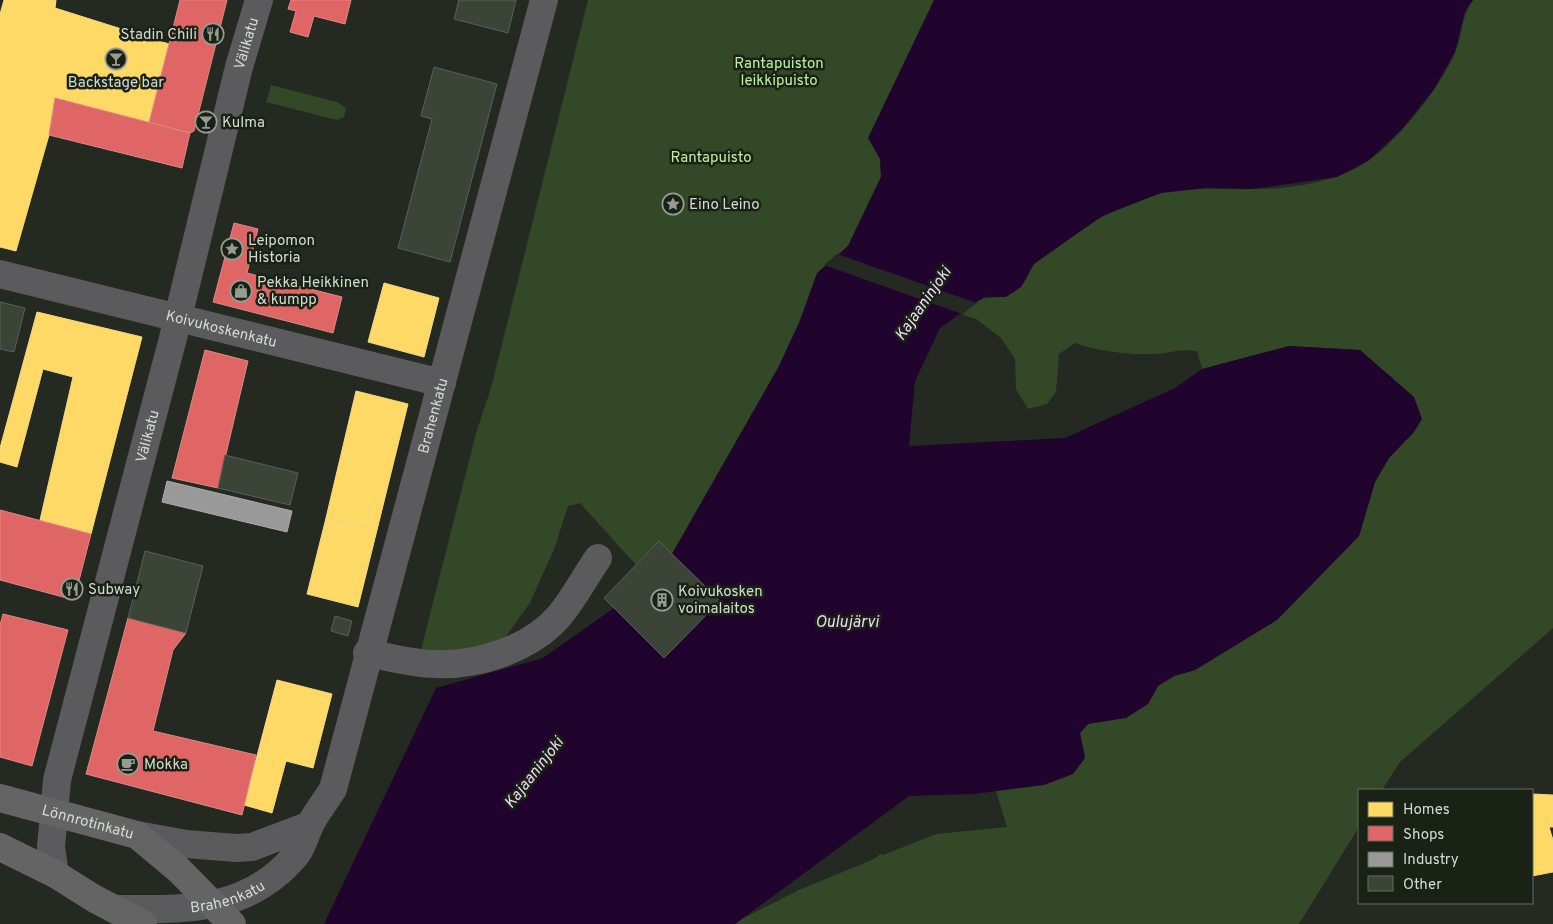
<svg xmlns="http://www.w3.org/2000/svg" width="1553" height="924" font-family="Overpass,sans-serif">
	<style>
		.green { fill: #324827 }
		.water { fill: #20042d }
		.pier { fill: #242922 }
		.homes { fill: #ffd966; stroke: #f2d986 }
		.shops { fill: #e06666; stroke: #dc8986 }
		.industry { fill: #999; stroke: #abacaa }
		.building { fill: #3b4436; stroke: #5b5f59 }
		.lines { fill: none; stroke-linecap: round; stroke-linejoin: round }
		.minor { stroke: #5b5a5c; stroke-width: 28 }
		.major { stroke: #656465; stroke-width: 28 }
		.labels { text-anchor: middle; stroke-width: 5; stroke-linejoin: round; paint-order: stroke }
		.poi-label { font-size: 15px; fill: #d4dad1; stroke: #192215; text-anchor: start }
		.street-label { font-size: 15px; fill: #d4dad1; stroke: #192215 }
		.park-label { font-size: 15px; fill: #b8f39e; stroke: #192215 }
		.water-label { font-size: 16px; font-style: italic; fill: #eed8fa; stroke: #192215 }
	</style>
	<rect width="100%" height="100%" fill="#242922"/>
	<g class="green">
		<polygon points="588,0 934,0 880,159 881,177 848,246 833,261 799,323 778,368 672,554 659,541 636,565 580,503 568,506 555,547 530,603 504,639 469,649 420,654 476,433 491,388"/>
		<path d="M1473 0H1553V628L1400 762 1382 790H1359V827L1299 924H732L799 890 874 859 880 854 883 855 936 834 1007 827 995 788 1085 758 1080 733 1088 724 1148 704 1158 686 1174 676 1195 670 1277 620 1359 536 1375 482 1389 458 1414 432 1392 377 1383 372 1360 350 1289 346 1202 369 1197 351C1177 348 1170 354 1152 354 1128 355 1098 351 1075 343L1059 354 1056 392 1047 404 1028 409 1016 389 1015 359 1001 338 976 319 963 315C978 288 1001 306 1020 287 1027 281 1029 271 1034 264 1039 259 1046 255 1052 250 1081 228 1125 201 1162 193 1191 186 1222 190 1252 189 1290 189 1336 183 1368 161 1398 141 1441 86 1455 53 1463 35 1461 16 1473 0Z"/>
		<polygon points="271,85 337,102 346,108 344,117 337,120 266,102"/>
	</g>
	<polygon class="water" points="934,0 1473,0 1465,11 1455,52 1434,89 1402,129 1368,161 1337,177 1253,189 1206,188 1161,193 1102,216 1034,264 1021,287 1006,297 984,297 940,328 915,381 909,446 1065,438 1175,388 1202,369 1289,346 1360,350 1414,397 1422,419 1414,432 1389,458 1375,482 1359,536 1277,620 1195,670 1174,676 1158,686 1148,704 1126,718 1088,724 1080,733 1085,758 1073,774 1044,785 974,794 909,796 735,924 324,924 436,688 543,658 614,608 672,554 778,368 799,323 817,273 848,246 881,177 880,159 868,138"/>
	<polygon class="pier" points="837,254 977,303 962,314 824,265"/>
	<g class="homes">
		<polygon points="4,0 56,0 55,8 169,44 149,123 55,98 49,135 16,251 0,247 0,14"/>
		<polygon points="384,283 439,298 424,357 368,342"/>
		<polygon points="37,312 142,337 91,534 40,520 73,377 43,369 17,467 0,462 0,448"/>
		<polygon points="356,391 408,404 377,530 326,518"/>
		<polygon points="326,518 377,530 358,607 307,594"/>
		<polygon points="277,680 332,694 313,768 286,761 272,813 244,805"/>
		<polygon points="1532,794 1553,795 1553,827 1549,827 1553,840 1553,872 1532,876"/>
	</g>
	<g class="shops">
		<polygon points="180,0 227,0 194,131 190,133 149,123"/>
		<polygon points="291,0 351,0 345,24 314,16 308,37 290,32 296,11 288,9"/>
		<polygon points="55,98 190,133 182,168 49,135"/>
		<polygon points="234,223 258,229 247,273 342,297 333,333 213,302"/>
		<polygon points="205,350 248,361 218,488 172,478"/>
		<polygon points="0,510 91,534 74,600 0,580"/>
		<polygon points="3,614 68,630 32,766 0,757 0,625"/>
		<polygon points="128,618 186,633 173,650 153,731 256,755 242,815 86,774"/>
	</g>
	<polygon class="industry" points="167,481 292,511 287,532 162,502"/>
	<g class="building">
		<polygon points="459,0 516,0 508,33 454,19"/>
		<polygon points="434,67 497,84 450,262 398,248 432,119 421,116"/>
		<polygon points="0,302 25,308 14,352 0,349"/>
		<polygon points="225,455 298,473 290,505 218,488"/>
		<polygon points="659,541 720,601 664,658 604,598"/>
		<polygon points="145,551 203,566 186,633 128,618"/>
		<polygon points="335,616 352,621 348,636 331,631"/>
	</g>
	<g class="lines">
		<g class="minor">
			<path id="s1" d="M0 274 442 383"/>
			<path d="M367 653C389 657 413 664 435 664 478 666 531 649 560 615 574 598 585 577 598 558"/>
			<polyline points="137,835 186,844 236,848 252,847 310,825"/>
			<path id="s2" d="M55 874 51 847 57 780 173 338 239 67 259 0"/>
			<path id="s3" d="M114 909C185 909 246 914 296 855 302 848 305 836 309 827 315 814 325 802 333 789L544 0"/>
		</g>
		<g class="major">
			<path id="s4" d="M0 798 137 835 179 870 232 924"/>
			<polyline points="0,847 55,874 95,899 143,924"/>
		</g>
	</g>
	<defs>
		<g id="restaurant-ring" transform="scale(1.125)"><circle r="9.5" fill="#192215" stroke="#969c94" stroke-width="1.5"/><path d="M-5-6h1v4h1v-4h1v4h1v-4h1v5L-1.5 .5V6h-2V.5L-5-1ZM5-6V6H3V1.5H1.5Q1.5-4 5-6Z" fill="#969c94"/></g>
		<g id="bar-ring" transform="scale(1.125)"><circle r="9.5" fill="#192215" stroke="#969c94" stroke-width="1.5"/><path d="M-6-5H6L.8 .8V4.5H3.5V6h-7V4.5H-.8V.8Z" fill="#969c94"/></g>
		<g id="sight-ring" transform="scale(1.125)"><circle r="9.5" fill="#192215" stroke="#969c94" stroke-width="1.5"/><path d="M0-6L1.8-2.2L6-1.7L2.9 1.2L3.7 5.4L0 3.3L-3.7 5.4L-2.9 1.2L-6-1.7L-1.8-2.2Z" fill="#969c94"/></g>
		<g id="shop-ring" transform="scale(1.125)"><circle r="9.5" fill="#192215" stroke="#969c94" stroke-width="1.5"/><path d="M-5-2.5h2.3a2.7 3.5 0 0 1 5.4 0H5L5.5 6h-11ZM-1.5-2.5h3a1.5 2.3 0 0 0-3 0Z" fill="#969c94"/></g>
		<g id="building-ring" transform="scale(1.125)"><circle r="9.5" fill="#192215" stroke="#969c94" stroke-width="1.5"/><path d="M-4-6H4V6H1V3H-1V6H-4ZM-2.5-4.3h1.7v1.8h-1.7ZM.8-4.3h1.7v1.8H.8ZM-2.5-1h1.7V.8h-1.7ZM.8-1h1.7V.8H.8Z" fill="#969c94"/></g>
		<g id="cafe-ring" transform="scale(1.125)"><circle r="9.5" fill="#192215" stroke="#969c94" stroke-width="1.5"/><path d="M-5.5-4.5H6V0H3Q3 3.5 0 3.5H-2.5Q-5.5 3.5-5.5 0ZM3-3.2v2h1.7v-2ZM-6 4.5H4V6H-6Z" fill="#969c94"/></g>
	</defs>
	<g fill-rule="evenodd">
		<use href="#restaurant-ring" x="213" y="34"/>
		<use href="#bar-ring" x="116" y="59"/>
		<use href="#bar-ring" x="206" y="122"/>
		<use href="#sight-ring" x="673" y="204"/>
		<use href="#sight-ring" x="232" y="249"/>
		<use href="#shop-ring" x="241" y="291"/>
		<use href="#restaurant-ring" x="72" y="589"/>
		<use href="#building-ring" x="662" y="600"/>
		<use href="#cafe-ring" x="128" y="764"/>
	</g>
	<g class="labels">
		<g class="poi-label">
			<text x="197" y="39" text-anchor="end">Stadin Chili</text>
			<text x="116" y="87" text-anchor="middle">Backstage bar</text>
			<text x="222" y="127">Kulma</text>
			<text x="689" y="209">Eino Leino</text>
			<text x="248" y="245">Leipomon<tspan x="248" dy="17">Historia</tspan></text>
			<text x="257" y="287">Pekka Heikkinen<tspan x="257" dy="17">&amp; kumpp</tspan></text>
			<text x="88" y="594">Subway</text>
			<text x="678" y="596">Koivukosken<tspan x="678" dy="17">voimalaitos</tspan></text>
			<text x="144" y="769">Mokka</text>
		</g>
		<g class="street-label">
			<text dy="5" stroke="none"><textPath href="#s2" startOffset="855">Välikatu</textPath></text>
			<text dy="5" stroke="none"><textPath href="#s1" startOffset="228">Koivukoskenkatu</textPath></text>
			<text dy="5" stroke="none"><textPath href="#s3" startOffset="660">Brahenkatu</textPath></text>
			<text dy="5" stroke="none"><textPath href="#s2" startOffset="450">Välikatu</textPath></text>
			<text dy="5" stroke="none"><textPath href="#s4" startOffset="91">Lönnrotinkatu</textPath></text>
			<text dy="5" stroke="none"><textPath href="#s3" startOffset="115">Brahenkatu</textPath></text>
		</g>
		<g class="park-label">
			<text x="779" y="68">Rantapuiston<tspan x="779" dy="17">leikkipuisto</tspan></text>
			<text x="711" y="162">Rantapuisto</text>
		</g>
		<g class="water-label">
			<text transform="translate(922 303) rotate(-55)" y="6">Kajaaninjoki</text>
			<text x="847" y="627">Oulujärvi</text>
			<text transform="translate(533 772) rotate(-52)" y="6">Kajaaninjoki</text>
		</g>
	</g>
	<rect x="1358" y="789" width="175" height="115" fill="#192215" stroke="#646c60"/>
	<rect x="1368" y="802" width="25" height="15" fill="#ffd966" stroke="#646c60"/>
	<text x="1403" y="814" font-size="15" fill="#d4dad1">Homes</text>
	<rect x="1368" y="826" width="25" height="15" fill="#e06666" stroke="#646c60"/>
	<text x="1403" y="839" font-size="15" fill="#d4dad1">Shops</text>
	<rect x="1368" y="852" width="25" height="15" fill="#999999" stroke="#646c60"/>
	<text x="1403" y="864" font-size="15" fill="#d4dad1">Industry</text>
	<rect x="1368" y="876" width="25" height="15" fill="#3b4436" stroke="#646c60"/>
	<text x="1403" y="889" font-size="15" fill="#d4dad1">Other</text>
</svg>
